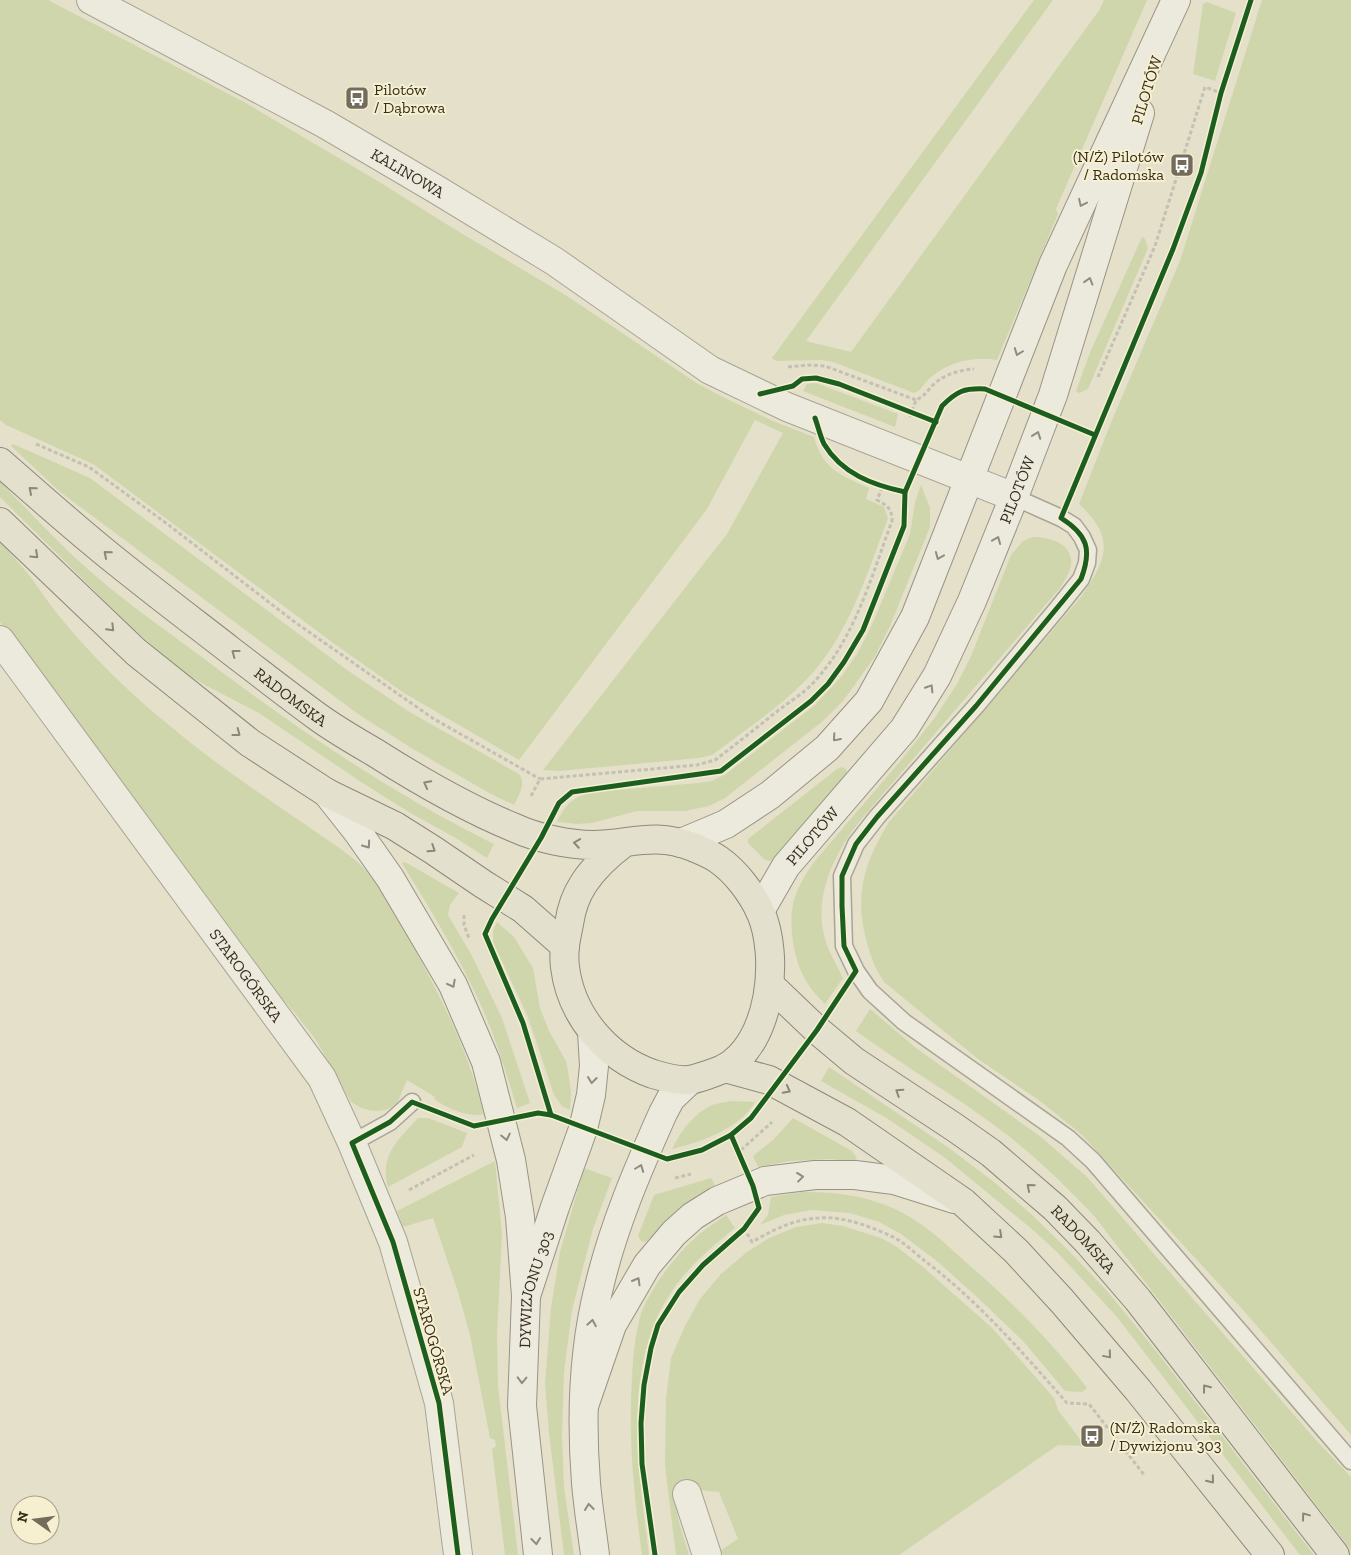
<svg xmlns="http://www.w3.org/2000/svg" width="1351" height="1555" font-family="'Zilla Slab',serif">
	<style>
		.green { fill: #d0d6ac }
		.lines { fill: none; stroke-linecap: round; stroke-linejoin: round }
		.lane-casing { stroke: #a9a494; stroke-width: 19 }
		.street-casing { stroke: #a9a494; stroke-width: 30 }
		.secondary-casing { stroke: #999384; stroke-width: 30 }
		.primary-casing { stroke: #8e897b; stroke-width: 30 }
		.path { stroke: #c4c1b4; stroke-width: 3; stroke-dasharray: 4 2.5; stroke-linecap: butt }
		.lane { stroke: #ece9dd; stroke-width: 16 }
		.street { stroke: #ece9dd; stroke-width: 28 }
		.secondary { stroke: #ece9dd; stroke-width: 28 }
		.primary { stroke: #e4e0ce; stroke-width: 28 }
		.cycleway-casing { stroke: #f6efd0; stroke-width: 8 }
		.cycleway { stroke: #1b5e20; stroke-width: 5 }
		.oneway { stroke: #928b7d }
		.oneway2 { stroke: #8e8676 }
		.labels { text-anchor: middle; stroke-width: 4; stroke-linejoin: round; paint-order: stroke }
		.poi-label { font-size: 16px; fill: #372d1d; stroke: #f6efd0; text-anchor: start }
		.street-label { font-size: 16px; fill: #372d1d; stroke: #f6efd0 }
	</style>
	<rect width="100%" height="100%" fill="#e4e0ca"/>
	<g class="green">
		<path d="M0 0H48L244 102 381 183 451 227 567 296 698 384 725 398 773 421 814 437C822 469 842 476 869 488L866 499 884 507 888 518C867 574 848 638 805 681 777 709 744 731 712 755L699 758 559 771 543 770 727 534 783 433 755 420 707 509 519 760 404 693 336 645 93 464 6 425 0 420Z"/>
		<path d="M1034 0H1053L806 341 851 352 1100 9 1104 0H1147L1056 209 1058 214 997 360C974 356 949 362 931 377 925 382 921 391 914 393L833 362 822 360 776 361 772 358Z"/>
		<path d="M1262 0H1351V1435L1243 1310 1081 1134 1040 1101 978 1059 884 982C875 969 870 955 866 939 854 894 865 861 889 822L1081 597C1107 559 1116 538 1079 504L1112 420 1180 261Z"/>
		<polygon points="1207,2 1236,13 1215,81 1193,74 1203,4"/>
		<polygon points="1142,237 1145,239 1148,248 1088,389 1079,393 1076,391 1089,355"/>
		<polygon points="816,383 898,414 895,427 803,391 807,384"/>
		<path d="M13 444 90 478 347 670 408 711 519 774C527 784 518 796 514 805L489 793 413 749 358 714 59 491 11 446Z"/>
		<path d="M0 482C30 512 59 544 91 572 125 602 163 628 199 655 293 726 389 792 494 844L487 858 459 840 407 811 361 782 259 713 205 685 181 671 131 627 0 497Z"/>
		<path d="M921 485 930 508V527L890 626 874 658 843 701 823 721 725 798 709 806 685 811H637L592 823 577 824 557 822C566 804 571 798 592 792L699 783 712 781 726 774 815 705 841 677 857 654 871 627 910 534 915 502Z"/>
		<path d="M1033 537C1047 537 1069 542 1071 559 1073 569 1065 580 1060 588L859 822C834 854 813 897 825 939 829 953 837 965 843 978L825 1004C816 995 807 985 802 973 793 955 789 923 793 904 797 888 805 875 814 862L902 759 934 719 957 684 971 656 1011 555 1023 541Z"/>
		<path d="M0 542C11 554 22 566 32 579 41 591 49 604 59 616 91 655 129 693 169 725 211 761 258 792 303 823 332 844 360 858 381 888 421 961 464 1032 484 1114 469 1118 446 1108 434 1099L435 1097 407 1080C404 1086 402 1093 399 1099 388 1117 365 1112 351 1102L316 1040 295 1013 261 976 0 622Z"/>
		<polygon points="842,767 846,769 847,772 844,777 771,861 765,860 748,843 748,839 837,769"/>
		<path d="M405 862 459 893 450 905 448 915 471 954 502 1018 530 1103 517 1108C506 1072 495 1036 480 1003 458 955 431 910 403 865L402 863Z"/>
		<polygon points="497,922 514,937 533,968 540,1008 549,1031 566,1061 568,1071 571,1092 570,1110 562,1106 554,1095 528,1017 493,942 493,931"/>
		<path d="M870 1009 916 1048 1041 1137 1087 1177 1315 1439 1351 1477V1550L1095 1217C1067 1187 1038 1159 1006 1134 958 1097 905 1067 856 1031Z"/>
		<polygon points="829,1067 949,1148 994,1182 1030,1213 1068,1250 1107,1291 1153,1347 1314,1555 1300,1555 1117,1317 1058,1253 1033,1230 944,1157 888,1119 821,1081"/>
		<path d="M732 1101 755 1102C741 1128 699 1143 672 1149 681 1131 693 1114 712 1105 718 1103 726 1102 732 1101Z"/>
		<path d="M418 1118H428L467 1133 462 1147 388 1187C379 1155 399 1139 418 1118Z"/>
		<polygon points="793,1118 852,1151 857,1158 854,1162 830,1159 790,1161 758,1167 753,1156 773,1140"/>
		<polygon points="495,1161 502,1234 497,1336 498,1386 518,1555 505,1555 492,1449 496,1446 495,1440 490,1438 470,1335 458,1292 433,1218 403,1227 397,1211"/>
		<polygon points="584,1168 612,1178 593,1229 572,1310 564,1373 562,1435 564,1487 574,1555 564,1555 549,1433 545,1383 551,1308 560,1252"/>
		<path d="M711 1178 715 1185C697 1197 679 1208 664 1223 657 1229 653 1237 645 1242L641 1241 638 1236 654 1195Z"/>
		<path d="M802 1192C836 1192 863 1195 895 1209 923 1222 945 1243 968 1264 1011 1301 1052 1342 1087 1388L1082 1392 1065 1391 1023 1341 977 1297 938 1262 901 1234 879 1222 850 1213 811 1210 784 1215 760 1225 768 1215 771 1197Z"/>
		<path d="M726 1215 735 1228C715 1244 696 1260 680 1280 619 1356 638 1466 649 1555H642C634 1496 628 1437 632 1378 633 1357 635 1334 641 1314 651 1287 675 1256 696 1237 705 1229 716 1222 726 1215Z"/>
		<polygon points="822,1223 843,1226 881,1238 897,1247 923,1267 992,1328 1054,1398 1058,1410 1085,1446 1058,1445 899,1555 723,1555 721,1550 738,1539 719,1492 700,1490 675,1494 678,1519 689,1555 676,1555 665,1466 666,1398 671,1358 685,1326 700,1299 721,1274 747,1252 769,1238 796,1227"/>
	</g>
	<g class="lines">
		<g class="lane-casing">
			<g id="lane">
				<polyline points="1014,497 1061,518 1074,526 1082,537 1088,550 1087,563 1081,579 1057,609 976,706 877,817 856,844 842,876 844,946 856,971 870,991 904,1022 1068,1138 1093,1161 1351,1461"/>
				<polyline points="352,1143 390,1122 412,1102"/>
			</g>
		</g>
		<g class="street-casing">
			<g id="street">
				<path id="s1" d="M91 0 325 124 434 188 554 261 710 370 787 407 1014 497"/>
				<path id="s2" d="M0 640 322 1078 352 1143 393 1242 416 1322 439 1403 458 1555"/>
				<polyline points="687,1494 707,1555"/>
			</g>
		</g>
		<g class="secondary-casing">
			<g id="secondary">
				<polyline points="327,793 357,831 390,878 453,985 486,1062 511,1160 520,1217 526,1296"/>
				<polyline points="681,843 726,824 770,795 827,748 869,701 915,617 1053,265 1176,0"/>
				<path id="s3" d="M760 911 786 866 904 729 937 676 972 601 1014 497 1053 395 1140 113"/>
				<polyline points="584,1406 612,1325 647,1265 674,1233 693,1216 717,1201 765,1181 815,1175 855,1175 894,1180 954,1199"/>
				<path id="s4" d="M538 1555 522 1406 526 1296 555 1207 583 1129 591 1095 594 1066 592 1032"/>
				<path d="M595 1555C592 1531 588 1507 586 1483 581 1419 583 1350 599 1287 613 1227 638 1169 663 1113L671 1098 690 1080"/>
			</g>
		</g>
		<g class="primary-casing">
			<g id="primary">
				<path id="s5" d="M0 462C40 497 80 533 122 566 158 595 195 623 231 651 260 673 289 696 318 717 336 730 355 741 374 752 418 780 466 808 515 828 537 838 569 845 593 845 632 844 654 832 693 847 702 851 711 854 719 860 736 872 751 892 760 911 780 955 772 1044 723 1069 716 1072 697 1079 689 1080 678 1081 663 1077 653 1074 607 1058 571 1016 565 967 563 952 566 938 569 924 571 910 576 895 584 883 595 866 609 854 625 842"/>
				<polyline points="0,522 136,652 250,743 327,793 395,826 433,850 483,884 523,909 565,946"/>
				<path id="s6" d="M770 985 817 1030 854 1061 954 1127 991 1153 1055 1208 1088 1242 1138 1300 1335 1555"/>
				<polyline points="725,1068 769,1080 847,1122 963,1202 1016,1251 1062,1301 1138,1390 1270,1555"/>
			</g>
		</g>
		<g class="path">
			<polyline points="788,367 808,365 825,366 916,400"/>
			<polyline points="1098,377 1155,246 1205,87 1221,93"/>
			<path d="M910 417 916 400C925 396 927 391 934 384 945 374 960 370 974 369"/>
			<polyline points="36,444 89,467 166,523 296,623 434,719 540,779"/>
			<path d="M531 796 540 779 697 765 715 760C735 745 755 729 775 713 785 705 796 698 806 690 853 646 870 580 892 521 892 509 888 506 877 500L884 483"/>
			<polyline points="464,915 464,925 469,938"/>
			<polyline points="741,1150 772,1122"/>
			<polyline points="675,1178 691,1174"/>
			<polyline points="409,1190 474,1155"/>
			<path d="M744 1228 752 1242C773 1230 794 1219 819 1218 845 1216 872 1227 895 1238 906 1244 916 1254 925 1261 979 1302 1023 1353 1067 1403L1089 1404 1145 1476"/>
		</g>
		<use href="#lane" class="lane"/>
		<use href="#street" class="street"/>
		<use href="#secondary" class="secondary"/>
		<use href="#primary" class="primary"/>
		<g class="cycleway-casing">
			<g id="cycleway">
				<polyline points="760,394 793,386 802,379 816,378 839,384 936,422"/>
				<path d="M815 418C818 426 820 436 824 444 842 474 873 485 905 492"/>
				<path d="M551 1115 523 1023 485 934 492 919 541 838 559 803 572 792 721 771 811 701 828 684 844 662 863 630 904 526 905 492 942 406C957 391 964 388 985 389L1095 435"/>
				<path d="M458 1555 439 1403 393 1242 352 1143 390 1122 412 1102 474 1126 538 1113 551 1115 667 1159 702 1150 731 1135 751 1118 817 1030 856 971 844 946 842 906V876L856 844 877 817 976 706 1081 579C1092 550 1088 535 1061 518L1173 249 1201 173 1221 93 1251 0"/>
				<polyline points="655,1555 642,1464 641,1423 644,1385 651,1348 658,1325 679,1292 703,1265 744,1229 759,1208 753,1186 731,1135"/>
			</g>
		</g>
		<use href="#cycleway" class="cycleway"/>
	</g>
	<defs><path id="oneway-chevron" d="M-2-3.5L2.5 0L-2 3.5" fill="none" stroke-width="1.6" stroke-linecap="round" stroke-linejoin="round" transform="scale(1.25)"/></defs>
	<g class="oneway">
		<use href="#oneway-chevron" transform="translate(1082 203) rotate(115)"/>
		<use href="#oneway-chevron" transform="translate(1089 281) rotate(-73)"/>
		<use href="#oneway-chevron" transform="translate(1018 352) rotate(111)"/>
		<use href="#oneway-chevron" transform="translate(1037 435) rotate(-70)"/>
		<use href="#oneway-chevron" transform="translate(997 540) rotate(-68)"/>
		<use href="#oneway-chevron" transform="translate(939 556) rotate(112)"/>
		<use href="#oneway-chevron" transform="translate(930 688) rotate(-58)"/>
		<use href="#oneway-chevron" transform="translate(836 738) rotate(131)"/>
		<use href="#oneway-chevron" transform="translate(367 845) rotate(55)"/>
		<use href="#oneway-chevron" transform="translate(452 984) rotate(62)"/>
		<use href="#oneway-chevron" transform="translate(592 1080) rotate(97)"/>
		<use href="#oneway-chevron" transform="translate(506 1137) rotate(78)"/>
		<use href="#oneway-chevron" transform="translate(640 1168) rotate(-69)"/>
		<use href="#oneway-chevron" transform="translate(800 1177) rotate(-7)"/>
		<use href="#oneway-chevron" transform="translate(637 1281) rotate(-60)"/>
		<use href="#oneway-chevron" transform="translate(592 1323) rotate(-80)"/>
		<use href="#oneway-chevron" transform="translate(522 1380) rotate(91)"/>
		<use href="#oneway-chevron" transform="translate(589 1507) rotate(-97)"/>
		<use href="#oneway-chevron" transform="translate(536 1541) rotate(84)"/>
	</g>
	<g class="oneway2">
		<use href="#oneway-chevron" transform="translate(32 490) rotate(-139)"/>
		<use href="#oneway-chevron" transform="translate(107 554) rotate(-139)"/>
		<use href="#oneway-chevron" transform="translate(35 555) rotate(43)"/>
		<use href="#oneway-chevron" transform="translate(111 628) rotate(45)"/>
		<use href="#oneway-chevron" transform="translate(235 653) rotate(-143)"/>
		<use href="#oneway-chevron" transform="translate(237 733) rotate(37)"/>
		<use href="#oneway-chevron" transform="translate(427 784) rotate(-152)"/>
		<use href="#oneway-chevron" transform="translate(577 843) rotate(-171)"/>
		<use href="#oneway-chevron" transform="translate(432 849) rotate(33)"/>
		<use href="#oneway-chevron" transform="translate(787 1090) rotate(28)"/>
		<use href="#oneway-chevron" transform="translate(899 1092) rotate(-147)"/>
		<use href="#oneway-chevron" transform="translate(1030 1187) rotate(-140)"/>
		<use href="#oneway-chevron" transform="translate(999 1235) rotate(43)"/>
		<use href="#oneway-chevron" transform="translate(1108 1355) rotate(50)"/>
		<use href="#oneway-chevron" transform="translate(1206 1388) rotate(-128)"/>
		<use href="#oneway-chevron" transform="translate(1211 1480) rotate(51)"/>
		<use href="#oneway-chevron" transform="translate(1305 1516) rotate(-127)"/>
	</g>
	<defs>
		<g id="bus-square" transform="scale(1.25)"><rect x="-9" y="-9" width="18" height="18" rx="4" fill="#746c5a" stroke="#f6efd0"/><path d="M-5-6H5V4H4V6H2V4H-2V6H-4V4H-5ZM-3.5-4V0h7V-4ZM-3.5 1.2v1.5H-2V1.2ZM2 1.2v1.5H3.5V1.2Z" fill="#fff"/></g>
	</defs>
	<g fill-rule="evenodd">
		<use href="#bus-square" x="357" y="98"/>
		<use href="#bus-square" x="1182" y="165"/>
		<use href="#bus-square" x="1092" y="1436"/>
	</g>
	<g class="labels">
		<g class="poi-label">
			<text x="374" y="95">Pilotów<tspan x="374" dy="18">/ Dąbrowa</tspan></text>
			<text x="1164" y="162" text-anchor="end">(N/Ż) Pilotów<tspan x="1164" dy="18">/ Radomska</tspan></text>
			<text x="1110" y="1433">(N/Ż) Radomska<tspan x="1110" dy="18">/ Dywizjonu 303</tspan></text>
		</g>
		<g class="street-label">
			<text transform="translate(1146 90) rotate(-73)" y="6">PILOTÓW</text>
			<text dy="6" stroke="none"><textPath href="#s1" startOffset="361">KALINOWA</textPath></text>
			<text dy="6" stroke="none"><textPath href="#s3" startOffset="498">PILOTÓW</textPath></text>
			<text dy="6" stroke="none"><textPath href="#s5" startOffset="374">RADOMSKA</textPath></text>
			<text dy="6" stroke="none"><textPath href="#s3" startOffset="92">PILOTÓW</textPath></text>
			<text dy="6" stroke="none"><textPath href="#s2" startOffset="416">STAROGÓRSKA</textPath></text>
			<text dy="6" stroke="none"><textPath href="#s6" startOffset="405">RADOMSKA</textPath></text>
			<text dy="6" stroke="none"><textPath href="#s4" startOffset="268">DYWIZJONU 303</textPath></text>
			<text transform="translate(434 1341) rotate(74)" y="6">STAROGÓRSKA</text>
		</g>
	</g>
	<g transform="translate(35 1520) rotate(284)"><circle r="24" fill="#f6efd0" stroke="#aaa188"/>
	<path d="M0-4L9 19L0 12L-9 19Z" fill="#746c5a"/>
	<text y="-8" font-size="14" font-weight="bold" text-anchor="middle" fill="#372d1d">N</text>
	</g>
</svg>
